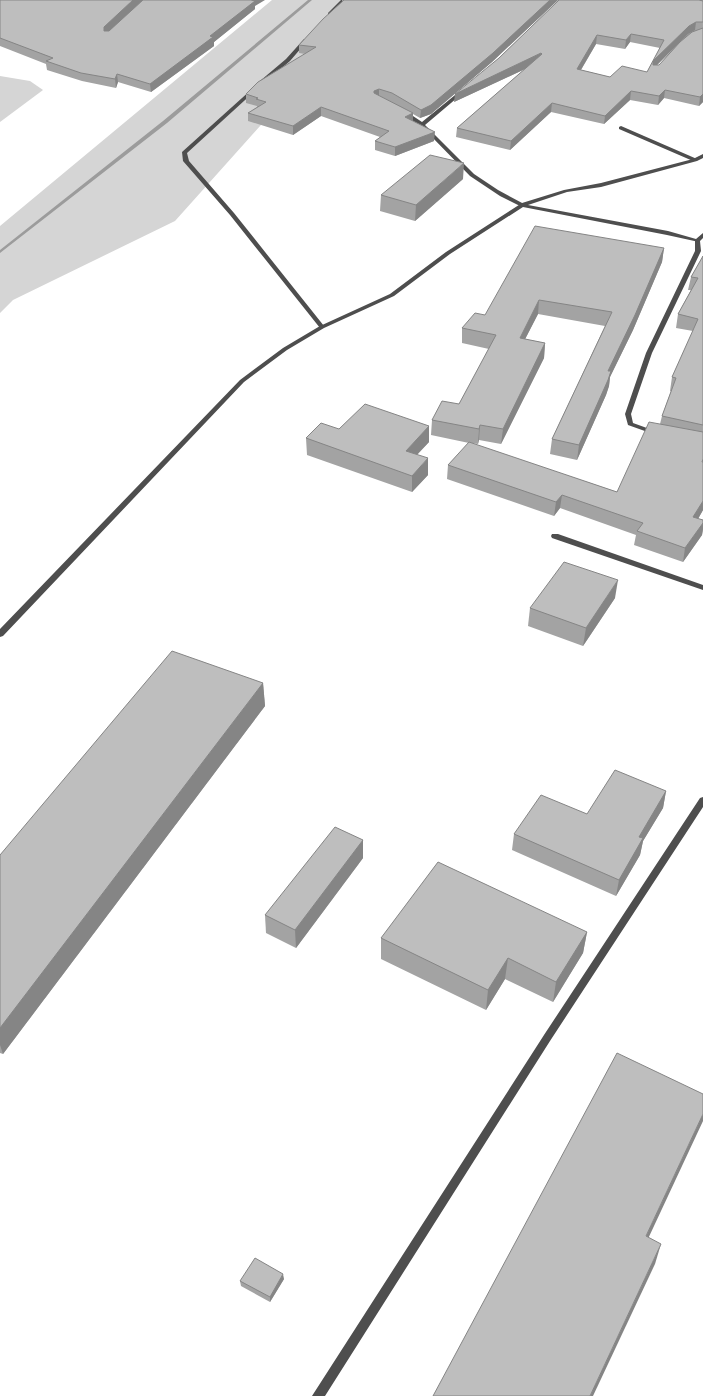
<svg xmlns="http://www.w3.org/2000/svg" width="703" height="1396" font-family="Figtree,sans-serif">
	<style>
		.green { fill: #d5d5d5 }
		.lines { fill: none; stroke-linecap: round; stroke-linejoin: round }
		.stream { fill: #9c9c9c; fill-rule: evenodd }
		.service { fill: #4e4e4e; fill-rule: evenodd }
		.minor { fill: #4e4e4e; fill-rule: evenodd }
		.tertiary { fill: #4e4e4e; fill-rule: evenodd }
		.wall { fill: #a3a3a3; fill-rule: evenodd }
		.shaded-wall { fill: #858585 }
		.building { fill: #bebebe; stroke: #858585; fill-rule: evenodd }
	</style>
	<rect width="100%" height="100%" fill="#fff"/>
	<g class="green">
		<polygon points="272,0 373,0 175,221 13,300 0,313 0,226"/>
		<polygon points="0,76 30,81 43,90 0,122"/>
	</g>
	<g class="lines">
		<polygon class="stream" points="308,0 312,0 167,123 0,253 0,250 163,121"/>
		<g class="service">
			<polygon points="621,126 697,159 698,160 693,161 619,129 619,127"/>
			<polygon points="552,534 558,534 703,585 703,590 552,538 551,536"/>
			<polygon points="703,797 703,807 550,1041 325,1396 312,1396 544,1035 700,798"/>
		</g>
		<g class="minor">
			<polygon points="341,0 345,0 332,15 328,15 328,13"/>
			<polygon points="304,39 308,40 290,61 264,83 260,83 260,81 286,59"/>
			<polygon points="252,89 256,90 187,153 189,161 234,213 324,326 324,328 320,328 230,215 183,161 182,152"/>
			<polygon points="460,91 464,92 425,125 474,174 498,190 524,204 524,206 520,206 500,196 470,176 430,135 403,113 407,112 422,122"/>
			<polygon points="695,240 700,241 701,251 652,353 631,414 633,423 658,432 659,433 656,435 628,425 625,414 646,353 695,251"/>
		</g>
		<polygon class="tertiary" points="703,154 703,158 697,161 601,187 567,192 528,205 668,231 696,239 703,233 703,238 699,242 667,235 523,207 450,254 394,296 324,328 287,350 244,382 3,636 0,637 0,629 240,380 283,348 320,326 390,294 446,252 522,203 564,190 601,183 693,159"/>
	</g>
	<g class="wall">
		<polygon points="0,0 255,6 255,9 214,42 214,46 151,92 118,82 116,88 82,81 47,70 46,64 0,46"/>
		<polygon points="342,0 558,0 492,62 431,114 420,118 413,114 413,121 434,141 395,156 375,150 375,141 380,137 321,116 293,135 248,121 248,113 257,107 257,106 246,103 246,94 305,54 299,53 299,45 342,2"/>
		<path d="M559 0H703V102L699 106 664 98 658 105 630 100 604 124 551 112 510 150 456 137 457 128 525 69 454 102 499 58ZM630 42 660 48 647 72 610 77 581 70 596 44 625 49ZM674 48 659 65H657Z"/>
		<polygon points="463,179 415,221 380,211 381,195"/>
		<polygon points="664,248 662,262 633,330 610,377 609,386 606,395 577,460 550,454 552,439 605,326 538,314 525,339 545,343 544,358 501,444 479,440 478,444 470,443 617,492 660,424 662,416 671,391 670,391 672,377 693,331 676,328 678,314 691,290 688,290 691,277 703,256 703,510 698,519 703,520 703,529 702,535 683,562 634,545 636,535 560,508 554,516 447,479 448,465 469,443 431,435 432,420 459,404 489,349 462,343 462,328 485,315"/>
		<polygon points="429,426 429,442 417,455 428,475 412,492 307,455 306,438 339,429"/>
		<polygon points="615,598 583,646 528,626 530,608"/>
		<polygon points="263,683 265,706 3,1054 0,1053 0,855"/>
		<polygon points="666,791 663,808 643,841 640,855 616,896 512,850 514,834 587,814"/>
		<polygon points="363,840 363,858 296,948 266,933 265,915"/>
		<polygon points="587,932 583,953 553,1002 505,979 486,1010 381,959 381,938"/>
		<polygon points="284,1279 270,1302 241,1286 240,1281"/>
	</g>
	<g class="shaded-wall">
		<polygon points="133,0 143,0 105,35 104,31 104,27"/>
		<polygon points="251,0 265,0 255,6 255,9 214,42 214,46 151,92 150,84 210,36"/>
		<polygon points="550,0 558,0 492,62 431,114 420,118 421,110"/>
		<polygon points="696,22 695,30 688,34 652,70 653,61 689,26"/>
		<polygon points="631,34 630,42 625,49 626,40"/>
		<polygon points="597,35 596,44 576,78 577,69"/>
		<polygon points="541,53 540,62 454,102 455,94"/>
		<polygon points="117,74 118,82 116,88 115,79"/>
		<polygon points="379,89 379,98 374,99 374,91"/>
		<polygon points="665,90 664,98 658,105 659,96"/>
		<polygon points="631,91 630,100 604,124 605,116"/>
		<polygon points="703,94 703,102 699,106 700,97"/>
		<polygon points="552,103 551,112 510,150 511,141"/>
		<polygon points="321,107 321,116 293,135 293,126"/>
		<polygon points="413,113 413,122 405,117"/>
		<polygon points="435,132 434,141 395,156 395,147"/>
		<polygon points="464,163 463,179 415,221 416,205"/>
		<polygon points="664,248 662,262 633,330 610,377 609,386 606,395 577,460 579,445 608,371"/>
		<polygon points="539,300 538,314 518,353 520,338"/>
		<polygon points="545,343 544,358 501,444 503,429"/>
		<polygon points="480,425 479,440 478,444 479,429"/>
		<polygon points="429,426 429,442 405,467 406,451"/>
		<polygon points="428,458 428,475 412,492 412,476"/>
		<polygon points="562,495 560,508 554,516 556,502"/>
		<polygon points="703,501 703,510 691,531 693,517"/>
		<polygon points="703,523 703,529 702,535 683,562 685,548"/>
		<polygon points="618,580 615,598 583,646 586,628"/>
		<polygon points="263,683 265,706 3,1054 0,1045 0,1028"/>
		<polygon points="666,791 663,808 643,841 640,855 616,896 619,880 639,837"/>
		<polygon points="363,840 363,858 296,948 295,930"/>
		<polygon points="587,932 583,953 553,1002 556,982"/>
		<polygon points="508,958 505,979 486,1010 488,990"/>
		<polygon points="703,1114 703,1121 640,1256 646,1236"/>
		<polygon points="661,1244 655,1264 593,1396 590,1396"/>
		<polygon points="283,1274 284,1279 270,1302 270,1297"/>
	</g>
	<g class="building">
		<polygon points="0,0 133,0 104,27 104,31 109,31 143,0 251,0 255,1 210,36 213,37 150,84 117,74 115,79 81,73 46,61 53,58 0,38"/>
		<polygon points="344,0 550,0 493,53 431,105 421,110 392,93 379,89 374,91 374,93 413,113 405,117 435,132 395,147 375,141 389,131 321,107 293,126 248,113 266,102 256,99 258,98 246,94 258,82 316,47 299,45 323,19"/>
		<path d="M559 0H699L703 1V22H696L689 26 653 61V65H659L680 42 692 32 703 28V94L700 97 665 90 659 96 631 91 605 116 552 103 511 141 457 128 542 54 541 53 455 94 499 58ZM631 34 664 40 647 72 622 66 610 77 577 69 597 35 626 40Z"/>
		<polygon points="430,155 464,163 416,205 381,195"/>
		<polygon points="535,226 664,248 635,315 608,371 611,371 608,380 579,445 552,439 612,312 539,300 520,338 545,343 503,429 480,425 479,429 432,420 442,401 459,404 496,335 462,328 475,313 485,315"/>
		<polygon points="703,256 703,425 662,416 676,378 672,377 698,319 678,314 698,278 691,277"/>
		<polygon points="365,404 429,426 406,451 428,458 412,476 306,438 321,423 339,429"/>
		<polygon points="649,422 703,432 703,459 702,462 703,462 703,501 693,517 703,520 703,523 685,548 637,531 643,523 562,495 556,502 448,465 469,442 617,492"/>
		<polygon points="564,562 618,580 586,628 530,608"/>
		<polygon points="172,651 263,683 0,1028 0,855"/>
		<polygon points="615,770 666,791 639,837 643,838 619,880 514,834 541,795 587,814"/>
		<polygon points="335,827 363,840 295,930 265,915"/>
		<polygon points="438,862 587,932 556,982 508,958 488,990 381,938"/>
		<polygon points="617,1053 703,1094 703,1114 646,1236 661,1244 590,1396 433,1396"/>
		<polygon points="255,1258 283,1274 270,1297 240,1281"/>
	</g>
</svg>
